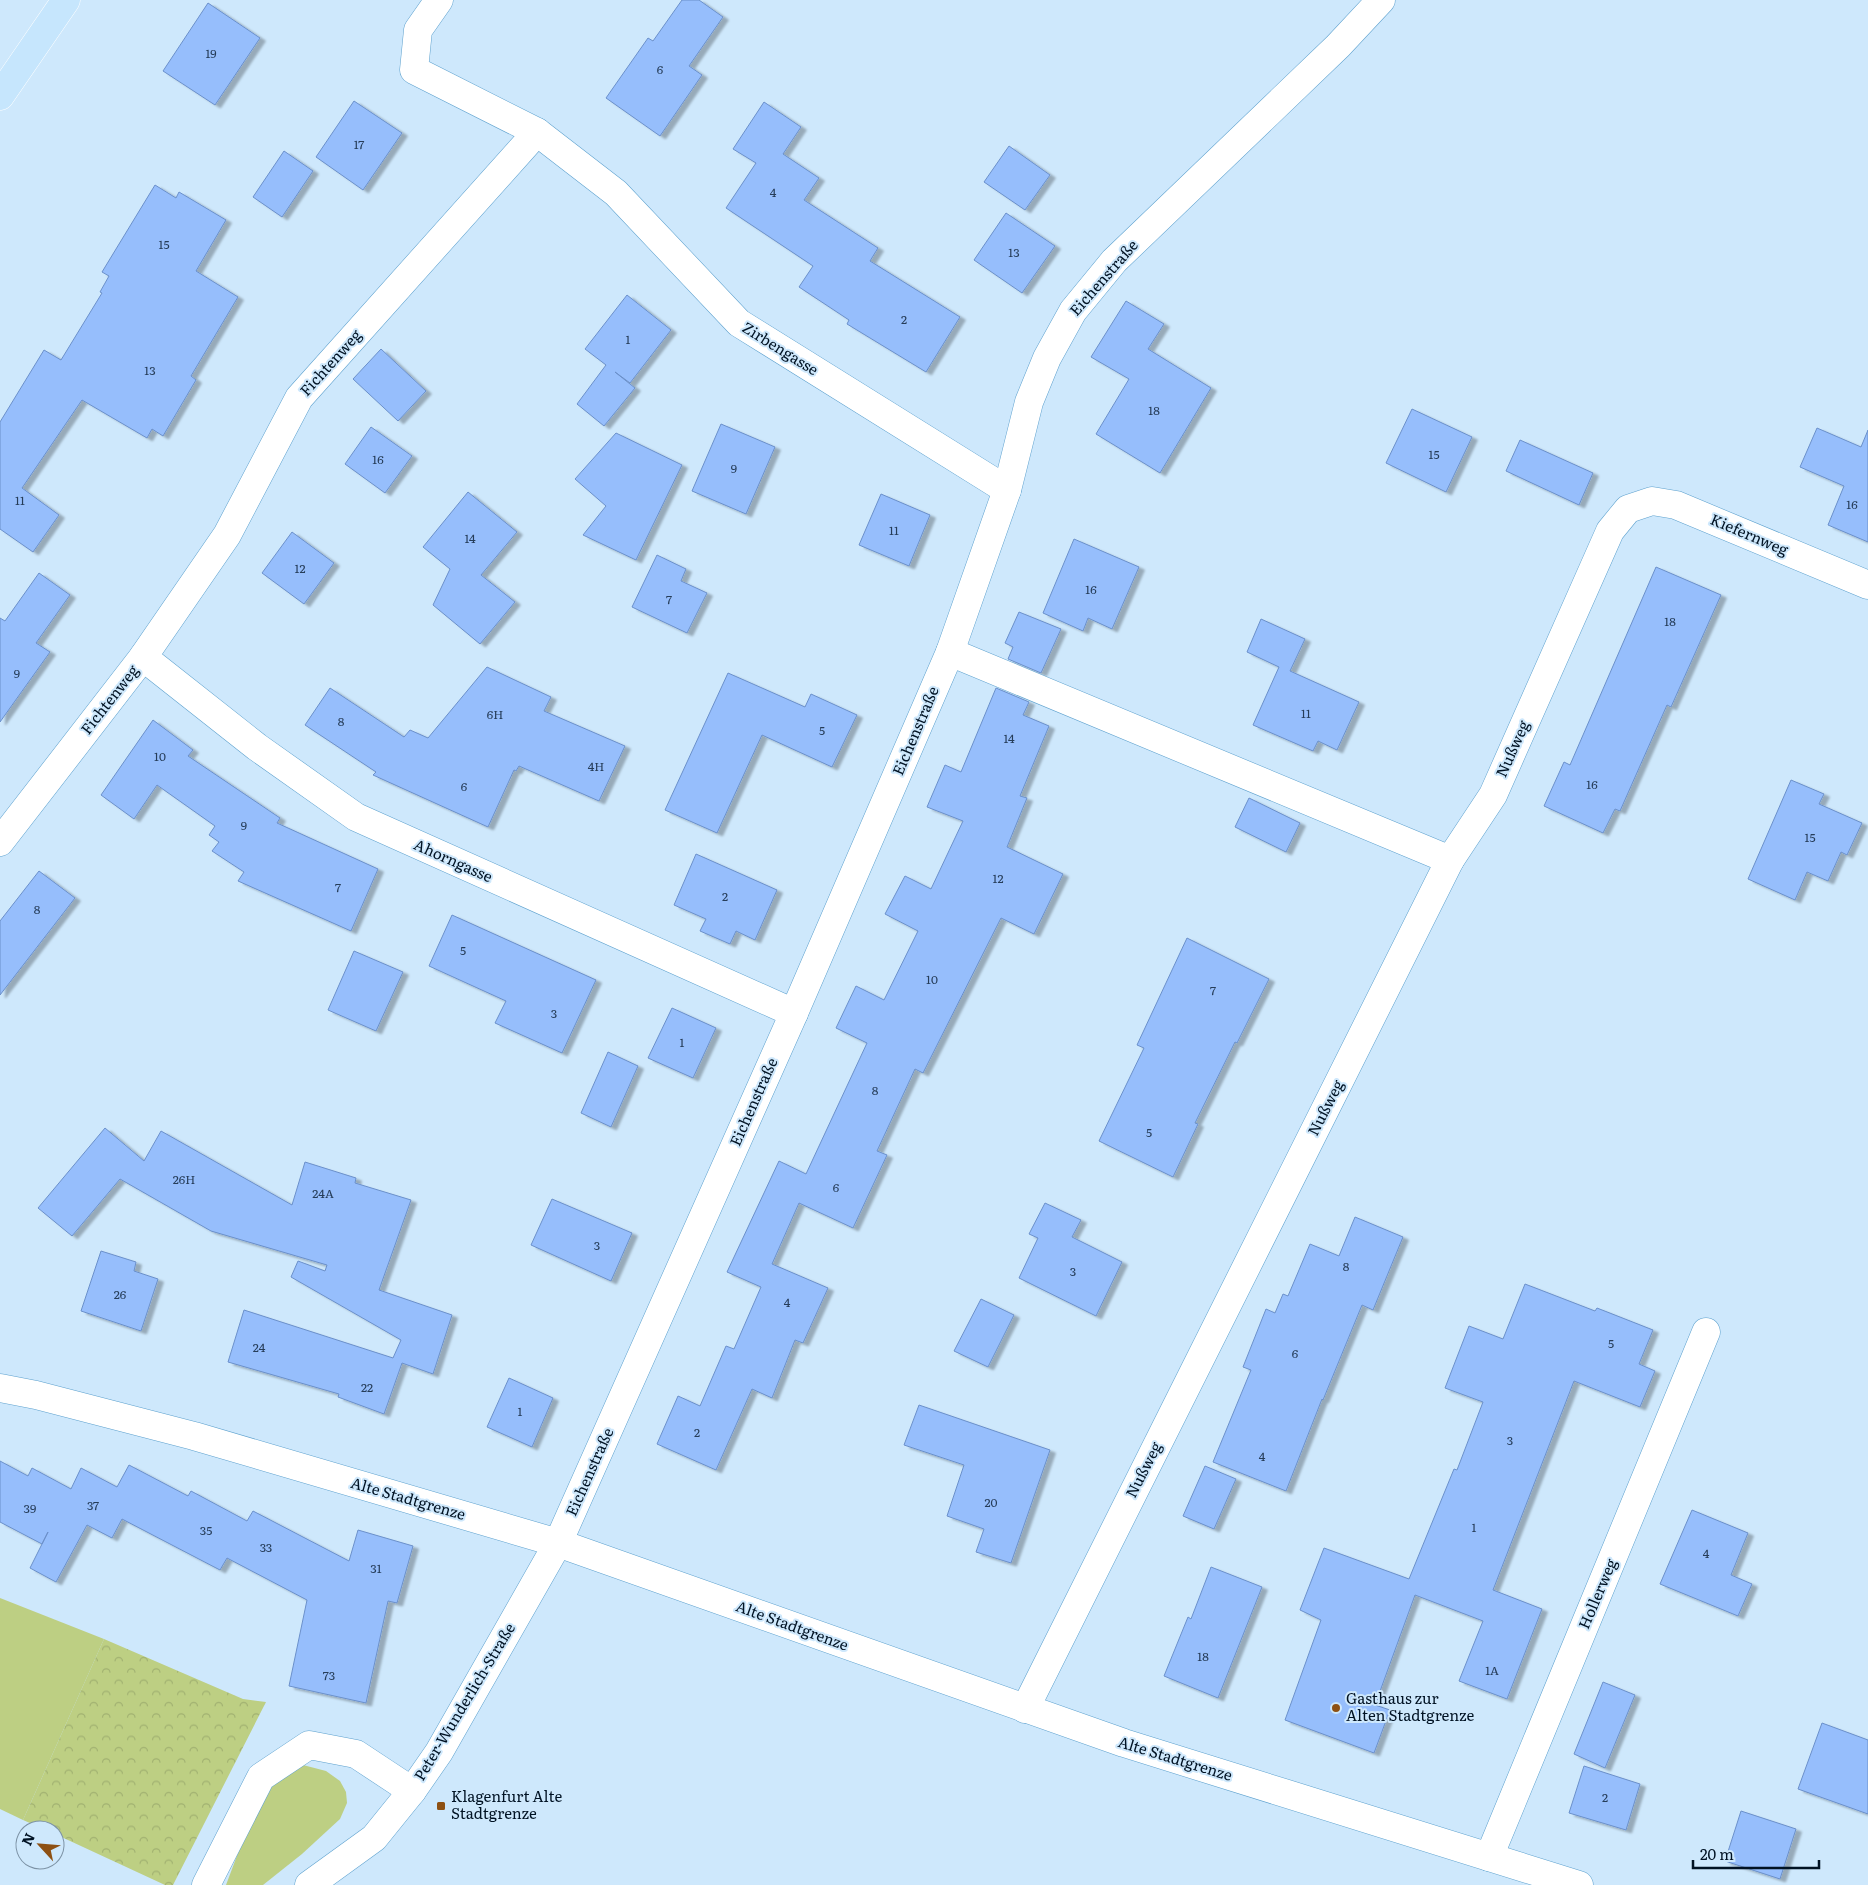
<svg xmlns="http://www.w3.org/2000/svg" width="1868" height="1885" font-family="Literata,serif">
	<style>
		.green { fill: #bdcf83 }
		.forest { fill: url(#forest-crowns) }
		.building { fill: #96befc; stroke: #6b90ca; filter: url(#shadow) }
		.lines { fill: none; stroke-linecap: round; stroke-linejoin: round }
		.minor-casing { stroke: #5da1ce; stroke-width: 29 }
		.major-casing { stroke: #fff; stroke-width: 29 }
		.minor { stroke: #fff; stroke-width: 28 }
		.major { stroke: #c6e6fd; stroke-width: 28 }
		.poi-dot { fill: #8d5013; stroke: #cee8fc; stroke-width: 2 }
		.labels { text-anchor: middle; stroke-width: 4; stroke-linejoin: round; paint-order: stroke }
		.number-label { font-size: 12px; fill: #263d59 }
		.street-label { font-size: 15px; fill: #001223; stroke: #cee8fc }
		.poi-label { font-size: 15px; fill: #001223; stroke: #cee8fc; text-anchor: start }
	</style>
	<defs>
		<pattern id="forest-crowns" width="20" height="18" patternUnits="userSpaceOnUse" patternTransform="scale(1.25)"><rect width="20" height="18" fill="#bdcf83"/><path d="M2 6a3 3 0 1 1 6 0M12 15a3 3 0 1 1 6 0" fill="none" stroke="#a1b171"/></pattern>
		<filter id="shadow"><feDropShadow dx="5.5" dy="3" stdDeviation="1" flood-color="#0004"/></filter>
	</defs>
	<rect width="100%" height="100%" fill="#cee8fc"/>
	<g class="green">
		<polygon points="0,1598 104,1639 23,1820 0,1809"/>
		<polygon points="303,1765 326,1771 340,1781 346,1792 347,1803 340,1819 302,1854 263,1885 226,1885 256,1805 275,1781"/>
	</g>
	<polygon class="forest" points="104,1639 243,1699 266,1702 173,1885 165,1885 55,1834 55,1830 46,1830 23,1820"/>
	<g class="building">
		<polygon points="682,0 699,0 723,17 689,66 702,75 660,136 606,98 648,38 653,41"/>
		<polygon points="208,3 260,38 215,105 163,71"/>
		<polygon points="354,101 402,133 363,190 316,157"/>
		<polygon points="764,102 801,127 783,154 819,178 804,200 878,248 870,261 960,317 926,372 847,324 849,320 799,287 813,266 726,208 756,163 733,149"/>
		<polygon points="1009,146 1050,175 1025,210 984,182"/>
		<polygon points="284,151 313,171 282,217 253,197"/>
		<polygon points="155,185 176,198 179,192 226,220 196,271 238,297 191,376 196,380 163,436 152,429 147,438 82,400 22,488 59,515 33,552 0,529 0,422 44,350 61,360 102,293 100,292 109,276 102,272"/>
		<polygon points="1006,213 1055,246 1022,293 974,260"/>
		<polygon points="627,295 671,330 630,383 615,372 635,388 604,426 577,404 606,365 585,349"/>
		<polygon points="1126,301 1164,324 1148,349 1211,388 1160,473 1096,434 1129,379 1091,357"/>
		<polygon points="381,349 426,391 398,421 353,379"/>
		<polygon points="1412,409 1472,437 1446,492 1386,463"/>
		<polygon points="721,424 775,447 746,514 692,491"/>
		<polygon points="371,427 412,456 385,493 345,464"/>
		<polygon points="1817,428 1861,447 1868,430 1868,542 1828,525 1844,486 1800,467"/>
		<polygon points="616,433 682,465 636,560 583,535 606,506 575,479"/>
		<polygon points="1520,440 1593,473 1579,505 1506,471"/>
		<polygon points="468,492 517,532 481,575 515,602 480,644 433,605 450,569 423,547"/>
		<polygon points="881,494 930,515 909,566 859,545"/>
		<polygon points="292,532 334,563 304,604 262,573"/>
		<polygon points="1074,539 1139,567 1112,629 1088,618 1083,631 1043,613"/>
		<polygon points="657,555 686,569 681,581 707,593 687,633 632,607"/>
		<polygon points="1656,567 1721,595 1671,707 1667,705 1620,811 1615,809 1603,833 1544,806 1564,762 1570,765"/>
		<polygon points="39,573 70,595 36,643 50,652 0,722 0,618 5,621"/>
		<polygon points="1019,612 1061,629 1041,673 1008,659 1013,647 1005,643"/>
		<polygon points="1261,619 1305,639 1290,671 1359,702 1337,750 1318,741 1313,751 1253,725 1279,667 1247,652"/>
		<polygon points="487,667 551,697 544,711 625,746 599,801 519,766 516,771 514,770 488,827 373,775 376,772 305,725 330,688 404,737 410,730 428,738"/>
		<polygon points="728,673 805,707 811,694 857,715 832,767 762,735 717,833 665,810"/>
		<polygon points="996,688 1029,702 1023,715 1049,726 1020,796 1027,798 1007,847 1063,874 1034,934 1001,918 923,1073 915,1069 877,1151 887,1155 853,1228 799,1203 772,1264 828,1288 803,1343 795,1340 772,1398 752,1389 716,1470 657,1444 678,1396 700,1406 726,1346 734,1349 761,1287 727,1272 779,1161 806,1174 867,1043 836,1028 856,986 884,1000 918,931 885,914 905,876 931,889 963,821 927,807 945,765 961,772"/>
		<polygon points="153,720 193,750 188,756 280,818 277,823 378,869 351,931 238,881 244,872 212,851 219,842 209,835 215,826 157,785 134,819 101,795"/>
		<polygon points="1791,780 1824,794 1819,804 1862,823 1847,855 1841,852 1828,881 1807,872 1795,900 1748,879"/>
		<polygon points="1249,798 1300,823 1286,852 1235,827"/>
		<polygon points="696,854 777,890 755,940 736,931 730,944 700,931 706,919 674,905"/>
		<polygon points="39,871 75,898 0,995 0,921"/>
		<polygon points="452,915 596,980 562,1053 495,1023 506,1001 429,966"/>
		<polygon points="1187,938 1269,979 1237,1043 1235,1042 1195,1123 1198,1124 1173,1177 1099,1141 1144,1048 1137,1045"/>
		<polygon points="354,951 403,972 376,1031 328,1010"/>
		<polygon points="672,1008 716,1028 693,1078 648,1058"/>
		<polygon points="608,1052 638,1066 611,1127 581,1113"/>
		<polygon points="105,1128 144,1161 161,1131 292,1205 305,1162 356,1178 355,1183 411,1200 379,1290 452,1315 433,1374 402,1363 384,1414 338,1397 339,1394 228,1362 244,1310 393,1358 401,1340 291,1277 298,1261 325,1271 327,1265 211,1231 120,1179 72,1236 38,1208"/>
		<polygon points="552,1199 632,1233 611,1281 531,1245"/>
		<polygon points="1045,1203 1081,1220 1072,1237 1122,1262 1096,1316 1019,1278 1038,1238 1029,1234"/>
		<polygon points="1355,1217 1403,1237 1373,1310 1362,1305 1323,1400 1322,1399 1286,1491 1213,1462 1251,1370 1243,1367 1266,1309 1275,1313 1283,1294 1288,1296 1310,1244 1339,1256"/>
		<polygon points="101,1251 136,1262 134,1271 158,1279 141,1331 81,1311"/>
		<polygon points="1525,1284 1595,1311 1597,1308 1653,1330 1639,1364 1655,1371 1640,1407 1574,1381 1493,1590 1542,1609 1507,1699 1459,1681 1483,1621 1415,1595 1375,1705 1390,1710 1374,1753 1285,1720 1321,1620 1300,1610 1324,1548 1409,1579 1454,1469 1457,1470 1483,1402 1445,1388 1469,1326 1503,1339"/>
		<polygon points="981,1299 1014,1315 988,1367 954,1351"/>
		<polygon points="509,1378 553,1398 532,1447 487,1427"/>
		<polygon points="919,1405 1050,1450 1011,1563 976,1552 984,1529 947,1516 964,1465 904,1445"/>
		<polygon points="0,1461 28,1476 32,1468 71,1489 81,1468 117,1487 129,1465 188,1496 191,1491 247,1521 253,1511 349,1561 358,1530 413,1546 397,1603 388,1601 366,1703 289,1686 307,1600 227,1558 220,1570 122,1519 112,1538 87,1525 56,1582 30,1568 48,1532 42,1544 0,1522"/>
		<polygon points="1205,1466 1236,1479 1214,1529 1183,1516"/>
		<polygon points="1692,1510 1748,1533 1731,1575 1752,1584 1738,1616 1660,1584"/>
		<polygon points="1211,1567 1262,1587 1218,1698 1164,1676 1188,1617 1191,1619"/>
		<polygon points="1603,1682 1635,1695 1605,1768 1574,1754"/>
		<polygon points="1822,1723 1868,1740 1868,1814 1798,1789"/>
		<polygon points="1584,1766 1640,1784 1626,1830 1569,1813"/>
		<polygon points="1741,1811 1796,1829 1780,1879 1725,1861"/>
	</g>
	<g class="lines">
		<g class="minor-casing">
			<g id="minor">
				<polyline points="537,132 616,193 739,323 1007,490"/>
				<polyline points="950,652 1450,860"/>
				<polyline points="143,657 257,747 356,817 794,1013"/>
				<polyline points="0,842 143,657 227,535 299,398 537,132 414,70 418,30 439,0"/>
				<polyline points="0,1388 36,1395 194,1436 558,1543 1124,1743 1579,1885"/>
				<polyline points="1025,1709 1450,860 1493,795 1610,531 1628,509 1652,501 1676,505 1868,585"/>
				<polyline points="1489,1857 1706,1332"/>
				<polyline points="206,1885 261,1777 309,1745 356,1754 412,1791"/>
				<polyline points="309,1885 374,1838 412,1791 439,1752 558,1543 794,1013 950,652 1007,490 1029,402 1047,358 1073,311 1114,261 1338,46 1381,0"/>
			</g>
		</g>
		<g class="major-casing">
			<polyline id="major" points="0,96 66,0"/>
		</g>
		<use href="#minor" class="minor"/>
		<use href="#major" class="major"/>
	</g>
	<g class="poi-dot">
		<circle cx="1336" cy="1708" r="5"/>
		<rect x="436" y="1801" width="10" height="10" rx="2.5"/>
	</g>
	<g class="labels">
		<g class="number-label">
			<text x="211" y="58">19</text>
			<text x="660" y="74">6</text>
			<text x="359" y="149">17</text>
			<text x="773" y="197">4</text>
			<text x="164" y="249">15</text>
			<text x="1014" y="257">13</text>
			<text x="904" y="324">2</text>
			<text x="628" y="344">1</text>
			<text x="150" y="375">13</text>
			<text x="1154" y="415">18</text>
			<text x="1434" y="459">15</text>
			<text x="378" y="464">16</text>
			<text x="734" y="473">9</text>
			<text x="20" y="505">11</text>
			<text x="1852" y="509">16</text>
			<text x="894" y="535">11</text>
			<text x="470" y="543">14</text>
			<text x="300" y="573">12</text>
			<text x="1091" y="594">16</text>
			<text x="669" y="604">7</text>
			<text x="1670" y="626">18</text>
			<text x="17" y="678">9</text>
			<text x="1306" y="718">11</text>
			<text x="495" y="719">6H</text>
			<text x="341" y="726">8</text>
			<text x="822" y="735">5</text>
			<text x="1009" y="743">14</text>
			<text x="160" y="761">10</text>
			<text x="596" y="771">4H</text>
			<text x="1592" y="789">16</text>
			<text x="464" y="791">6</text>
			<text x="244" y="830">9</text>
			<text x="1810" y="842">15</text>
			<text x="998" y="883">12</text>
			<text x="338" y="892">7</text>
			<text x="725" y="901">2</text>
			<text x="37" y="914">8</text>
			<text x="463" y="955">5</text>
			<text x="932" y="984">10</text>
			<text x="1213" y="995">7</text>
			<text x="554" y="1018">3</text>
			<text x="682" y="1047">1</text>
			<text x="875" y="1095">8</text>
			<text x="1149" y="1137">5</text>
			<text x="184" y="1184">26H</text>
			<text x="836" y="1192">6</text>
			<text x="323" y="1198">24A</text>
			<text x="597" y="1250">3</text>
			<text x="1346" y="1271">8</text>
			<text x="1073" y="1276">3</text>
			<text x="120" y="1299">26</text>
			<text x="787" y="1307">4</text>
			<text x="1611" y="1348">5</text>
			<text x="259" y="1352">24</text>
			<text x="1295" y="1358">6</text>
			<text x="367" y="1392">22</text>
			<text x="520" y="1416">1</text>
			<text x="697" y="1437">2</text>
			<text x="1510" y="1445">3</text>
			<text x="1262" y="1461">4</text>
			<text x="991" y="1507">20</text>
			<text x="93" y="1510">37</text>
			<text x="30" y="1513">39</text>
			<text x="1474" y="1532">1</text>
			<text x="206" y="1535">35</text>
			<text x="266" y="1552">33</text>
			<text x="1706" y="1558">4</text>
			<text x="376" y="1573">31</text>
			<text x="1203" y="1661">18</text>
			<text x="1492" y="1675">1A</text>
			<text x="329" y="1680">73</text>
			<text x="1605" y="1802">2</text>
		</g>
		<g class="street-label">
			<text transform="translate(1104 278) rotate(-49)" y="5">Eichenstraße</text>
			<text transform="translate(780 349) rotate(32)" y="5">Zirbengasse</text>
			<text transform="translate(331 363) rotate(-48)" y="5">Fichtenweg</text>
			<text transform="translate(1749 535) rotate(23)" y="5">Kiefernweg</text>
			<text transform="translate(110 700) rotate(-52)" y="5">Fichtenweg</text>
			<text transform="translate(916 731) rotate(-67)" y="5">Eichenstraße</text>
			<text transform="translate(1513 749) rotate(-66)" y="5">Nußweg</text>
			<text transform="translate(453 861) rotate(24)" y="5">Ahorngasse</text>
			<text transform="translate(754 1102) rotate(-66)" y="5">Eichenstraße</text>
			<text transform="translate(1326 1108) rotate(-63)" y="5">Nußweg</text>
			<text transform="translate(1144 1470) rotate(-63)" y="5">Nußweg</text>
			<text transform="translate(590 1472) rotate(-66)" y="5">Eichenstraße</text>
			<text transform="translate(408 1499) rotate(16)" y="5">Alte Stadtgrenze</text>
			<text transform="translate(1598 1594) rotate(-67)" y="5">Hollerweg</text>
			<text transform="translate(792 1626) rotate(20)" y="5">Alte Stadtgrenze</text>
			<text transform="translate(465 1702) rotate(-59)" y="5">Peter-Wunderlich-Straße</text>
			<text transform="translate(1175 1759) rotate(17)" y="5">Alte Stadtgrenze</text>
		</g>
		<g class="poi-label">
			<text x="1346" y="1704">Gasthaus zur<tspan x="1346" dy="17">Alten Stadtgrenze</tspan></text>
			<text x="451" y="1802">Klagenfurt Alte<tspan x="451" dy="17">Stadtgrenze</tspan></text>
		</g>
	</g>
	<g transform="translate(40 1845) rotate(296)"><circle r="24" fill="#cee8fc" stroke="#7c92a5"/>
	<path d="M0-4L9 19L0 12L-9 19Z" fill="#8d5013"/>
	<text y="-8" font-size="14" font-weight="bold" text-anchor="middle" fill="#001223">N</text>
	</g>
	<path d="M1693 1860v8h126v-8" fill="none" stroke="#001223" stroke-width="2.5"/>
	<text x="1700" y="1860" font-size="15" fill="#001223" stroke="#cee8fc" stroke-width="4" paint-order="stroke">20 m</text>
</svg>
